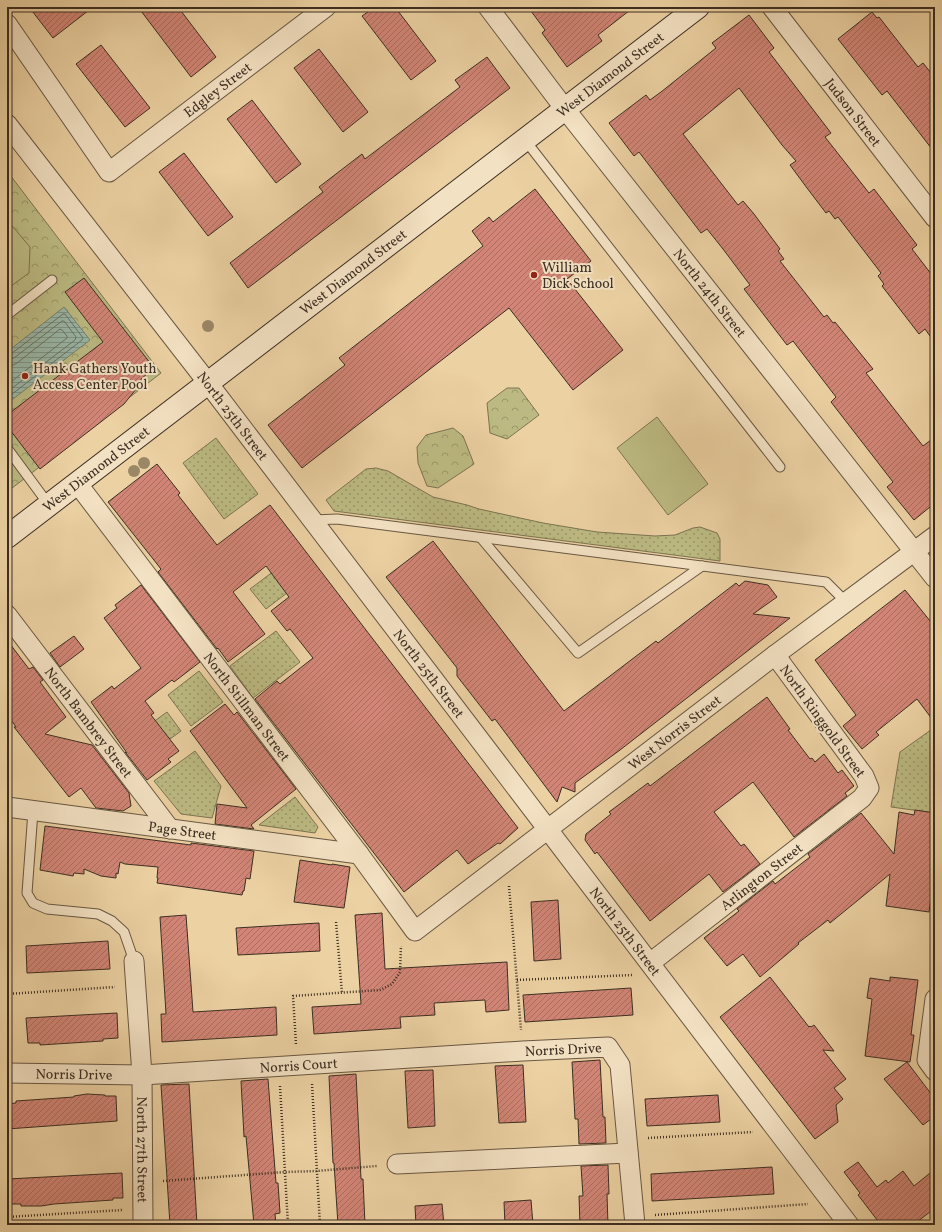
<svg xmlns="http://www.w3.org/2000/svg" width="942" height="1232" font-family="Vollkorn,serif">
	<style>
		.grass { fill: url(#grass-dots); stroke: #7c7452 }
		.forest { fill: url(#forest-crowns); stroke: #7c7452 }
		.pitch { fill: #bcba82; stroke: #7c7452 }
		.water { fill: url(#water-rules); stroke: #748072 }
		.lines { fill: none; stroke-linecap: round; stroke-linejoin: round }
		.shore { stroke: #6a7264; stroke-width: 1 }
		.building { fill: url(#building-hatch); stroke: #3c2e22 }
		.lane-casing { stroke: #685742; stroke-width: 11 }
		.street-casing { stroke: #685742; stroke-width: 21 }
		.secondary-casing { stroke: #3c2e22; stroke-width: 24 }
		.path { stroke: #3c2e22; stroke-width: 2.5; stroke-dasharray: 1 2; stroke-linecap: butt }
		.lane { stroke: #f3e1c3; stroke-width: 9 }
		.street { stroke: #f3e1c3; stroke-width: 19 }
		.secondary { stroke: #f3e1c3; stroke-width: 22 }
		.tree { fill: #9a8766 }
		.poi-dot { fill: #8f2418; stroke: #f3e1c3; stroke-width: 1.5 }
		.labels { text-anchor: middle; stroke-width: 4; stroke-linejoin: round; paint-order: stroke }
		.street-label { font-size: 14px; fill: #3c2e22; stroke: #f3e1c3 }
		.poi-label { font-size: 14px; fill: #3c2e22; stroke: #f3e1c3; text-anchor: start }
	</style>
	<defs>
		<pattern id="grass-dots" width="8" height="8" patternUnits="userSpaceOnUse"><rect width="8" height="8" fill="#bcba82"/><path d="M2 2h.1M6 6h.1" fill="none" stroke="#9a986a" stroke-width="1.8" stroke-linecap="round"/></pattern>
		<pattern id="forest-crowns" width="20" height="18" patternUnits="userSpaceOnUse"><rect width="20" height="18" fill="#bcba82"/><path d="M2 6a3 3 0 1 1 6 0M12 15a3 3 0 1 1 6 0" fill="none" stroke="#9a986a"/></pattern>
		<pattern id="water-rules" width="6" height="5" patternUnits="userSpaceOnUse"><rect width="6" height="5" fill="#99b7a7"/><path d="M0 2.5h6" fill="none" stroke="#7e9588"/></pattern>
		<pattern id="building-hatch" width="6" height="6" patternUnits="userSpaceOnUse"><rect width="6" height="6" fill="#d28576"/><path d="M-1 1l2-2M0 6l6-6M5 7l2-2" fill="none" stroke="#ac6d60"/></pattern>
	</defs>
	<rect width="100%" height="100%" fill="#ecd1a2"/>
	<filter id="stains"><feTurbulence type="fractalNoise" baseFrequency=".005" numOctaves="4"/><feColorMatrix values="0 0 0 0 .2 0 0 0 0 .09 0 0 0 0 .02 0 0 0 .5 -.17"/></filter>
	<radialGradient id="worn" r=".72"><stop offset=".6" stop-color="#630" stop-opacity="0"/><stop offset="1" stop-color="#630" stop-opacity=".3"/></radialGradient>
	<g class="grass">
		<polygon points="216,438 258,494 224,519 183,463"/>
		<polygon points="376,468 388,471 433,497 467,505 479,509 543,523 597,532 655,536 675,535 693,528 700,527 717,533 720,539 720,561 334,511 326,500 366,469"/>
		<polygon points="302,550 317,570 266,609 250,589"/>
		<polygon points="276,631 300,662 253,698 230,666"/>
		<polygon points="199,671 223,702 191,726 168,695"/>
		<polygon points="167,712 181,731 141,760 127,741"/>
		<polygon points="935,727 935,813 891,807 900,752"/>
		<polygon points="195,751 221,786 212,818 181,814 154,781"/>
		<polygon points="295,797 318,827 315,833 259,825"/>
	</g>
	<g class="forest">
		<polygon points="7,171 161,373 7,492"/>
		<polygon points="507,388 519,388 539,415 507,439 490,433 487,403"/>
		<polygon points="453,428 463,436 474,464 438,488 427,486 418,463 417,447 426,435"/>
	</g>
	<g class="pitch">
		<polygon points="7,220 30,247 29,273 7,289"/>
		<polygon points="657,417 708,484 668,515 617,448"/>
	</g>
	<polygon class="water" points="64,307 90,340 9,402 7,400 7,352"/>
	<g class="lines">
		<g class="shore">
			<polyline points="7,354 11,354 63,314 65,314 83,338 82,340 7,398"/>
			<polyline points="7,359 14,358 62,321 64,321 76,337 75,340 7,392"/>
			<polyline points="7,365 13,365 17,363 60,329 62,330 67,336 67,338 7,385"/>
		</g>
	</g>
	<g class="building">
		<polygon points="29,7 93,7 53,38"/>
		<polygon points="138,7 178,7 216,57 191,77"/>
		<polygon points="375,7 395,7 436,61 411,80 362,16"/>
		<polygon points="528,7 634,7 598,35 602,41 567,67 542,33 545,30"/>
		<polygon points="872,12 877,18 879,17 918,67 923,63 935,78 935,153 887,91 882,95 838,39"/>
		<polygon points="749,15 774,48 769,52 831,133 825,137 869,193 874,189 917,245 912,249 935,279 935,343 925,329 919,334 882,286 884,284 878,276 881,273 838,217 835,219 829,211 826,213 807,188 790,165 796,161 782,145 739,88 683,134 738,205 743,201 754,214 780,249 778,251 784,259 780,261 824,317 827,315 833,323 835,322 873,369 866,373 923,446 935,437 935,503 914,520 887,487 893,482 831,402 836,397 793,341 787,345 744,289 750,285 723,249 707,229 701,233 639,152 634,156 609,123 646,95 650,100 661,92 716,48 712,43"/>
		<polygon points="101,45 150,108 125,127 76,64"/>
		<polygon points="319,49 368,112 343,132 294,68"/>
		<polygon points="487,57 510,88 248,288 230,263 323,192 319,187 362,154 365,159 460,87 455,80"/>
		<polygon points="252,100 301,164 276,183 227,119"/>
		<polygon points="184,153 233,217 208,236 159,172"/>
		<polygon points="535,189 591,261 567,279 623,350 573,390 509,308 302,468 268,425 345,365 339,358 483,246 472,231 489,217 493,222"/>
		<polygon points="84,278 154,368 141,379 141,383 124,404 40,469 7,426 7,415 103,342 65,292"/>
		<polygon points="157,464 180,493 178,495 217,545 270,505 518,828 500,844 498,843 468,864 457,850 404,892 255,699 277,681 280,684 313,658 290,629 287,631 271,611 289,597 266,566 233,592 265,634 228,662 218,648 217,649 158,572 161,569 108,502"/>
		<polygon points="433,541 564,711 656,641 658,643 736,583 739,586 745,581 768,585 777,597 753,614 790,618 620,750 575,783 575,792 562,787 557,802 495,719 492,721 457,676 457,668 386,577"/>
		<polygon points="141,585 200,662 174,682 172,680 145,701 154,713 151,715 179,751 168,759 171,762 147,780 125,752 127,753 91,702 112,686 114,689 141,668 104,618 117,608 115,605"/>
		<polygon points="905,590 935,627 935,723 917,699 876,732 879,735 862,749 843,726 856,715 815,660"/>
		<polygon points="74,636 84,649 60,667 50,653"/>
		<polygon points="7,640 29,669 33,667 43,680 40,682 66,717 45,734 92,745 129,793 131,806 123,811 96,808 81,788 69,797 14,727 16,727 7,714"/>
		<polygon points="767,697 790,729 788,730 810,759 812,758 815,762 824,754 838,773 842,770 854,786 845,793 847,796 794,837 753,782 714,812 741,846 744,844 760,864 723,892 709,874 650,921 597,852 595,854 585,840 586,834 611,814 609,812 648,783 650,786"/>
		<polygon points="225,704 234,715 237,712 296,789 251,825 254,829 215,824 217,804 247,808 190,731"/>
		<polygon points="915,810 935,813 935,869 929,912 886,906 890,874 830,923 828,920 798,943 799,944 760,977 743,954 727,966 704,938 739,911 737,909 773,881 775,884 810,857 808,854 861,813 894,854 899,812 914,815"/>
		<polygon points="45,826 191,845 191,843 254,851 250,879 246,878 244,891 243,891 242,895 157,883 158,878 157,878 158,867 125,864 120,862 118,874 116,873 116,878 101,876 84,869 84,874 74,873 73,876 40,870"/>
		<polygon points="300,860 332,865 332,864 350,867 344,908 294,902"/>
		<polygon points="558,900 561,959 534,961 531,902"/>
		<polygon points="382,913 385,969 507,962 509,1010 486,1012 485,1000 434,1003 435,1015 400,1017 401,1028 314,1034 312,1007 361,1004 355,915"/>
		<polygon points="186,915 193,1012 276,1007 277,1035 162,1042 161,1014 166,1014 160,917"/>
		<polygon points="319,923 320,951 238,955 236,928"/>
		<polygon points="108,941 110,969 27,973 26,946"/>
		<polygon points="770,977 809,1027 810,1026 811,1027 814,1025 834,1051 823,1050 846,1079 834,1088 843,1099 836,1105 838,1122 815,1139 720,1017"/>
		<polygon points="890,977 918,980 911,1035 914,1035 910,1062 865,1056 872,999 867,998 870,978 890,981"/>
		<polygon points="631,988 633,1015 525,1022 523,995"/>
		<polygon points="117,1013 118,1038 103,1039 103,1041 40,1045 40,1043 28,1043 26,1018"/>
		<polygon points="600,1060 603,1117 605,1117 606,1143 579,1144 578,1119 575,1119 572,1062"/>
		<polygon points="907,1062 935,1099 935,1116 923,1125 884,1079"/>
		<polygon points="523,1065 526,1122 499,1123 495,1066"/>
		<polygon points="433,1070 435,1126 408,1128 405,1071"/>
		<polygon points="356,1074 361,1179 363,1179 365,1225 338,1225 334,1163 333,1163 329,1076"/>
		<polygon points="268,1079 276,1183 278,1183 280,1213 275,1214 276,1225 254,1225 246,1136 244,1137 241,1081"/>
		<polygon points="189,1084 197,1225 170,1225 161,1085"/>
		<polygon points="87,1094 105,1095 105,1096 116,1096 117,1121 7,1129 7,1104 16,1103 16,1101 74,1097 74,1096"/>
		<polygon points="718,1095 720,1122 647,1126 645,1099"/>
		<polygon points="858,1162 877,1187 886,1180 888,1183 903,1171 914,1186 935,1169 935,1208 913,1225 881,1225 858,1195 860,1193 844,1172"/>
		<polygon points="608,1165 609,1194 607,1194 608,1225 580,1225 579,1196 583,1196 581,1166"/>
		<polygon points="772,1167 774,1194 652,1201 651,1174"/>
		<polygon points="122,1173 123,1198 113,1198 113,1200 54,1204 41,1206 21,1206 21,1204 9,1204 8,1179"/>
		<polygon points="531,1200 533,1225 505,1225 504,1202"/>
		<polygon points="442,1204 444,1225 416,1225 415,1206"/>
	</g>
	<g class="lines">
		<g class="lane-casing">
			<g id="lane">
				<polyline points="525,140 780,467"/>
				<polyline points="7,315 52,280"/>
				<polyline points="7,448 49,505"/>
				<polyline points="313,520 337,519 826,582 846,602"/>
				<polyline points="481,538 578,653 702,566"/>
				<polyline points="33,811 27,893 33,903 47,909 98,914 112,921 124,932 134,961"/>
			</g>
		</g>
		<g class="street-casing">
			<g id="street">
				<path id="s1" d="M 488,7 L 565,109 L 935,578"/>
				<path id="s2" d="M 772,7 L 935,218"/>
				<path id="s3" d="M 7,24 L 109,172 L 326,7"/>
				<path id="s4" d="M 7,124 L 208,383 L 849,1225"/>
				<path id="s5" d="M 77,483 L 359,854 L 415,931 L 775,655 L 935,536"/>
				<path id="s6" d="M 7,615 L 170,829"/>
				<path id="s7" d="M 7,807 L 359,854"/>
				<path id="s8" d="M 134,961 L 142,1075 L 143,1225"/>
				<path id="s9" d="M 650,963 L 862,798 L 869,788 L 864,776 L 775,655"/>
				<polyline points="935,999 927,1060 935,1071"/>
				<path id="s10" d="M 7,1073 L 142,1075 L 523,1051 L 608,1047 L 620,1065 L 635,1225"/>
				<polyline points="397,1164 628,1153"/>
			</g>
		</g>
		<g class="secondary-casing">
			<g id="secondary">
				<path id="s11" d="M 7,537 L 698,7"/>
			</g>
		</g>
		<g class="path">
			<polyline points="509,886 521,1030"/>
			<polyline points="336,922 342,993"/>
			<polyline points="517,980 633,975"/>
			<polyline points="7,994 115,987"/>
			<polyline points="296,1044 293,996 380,990 392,984 400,972 401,946"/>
			<polyline points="312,1084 320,1225"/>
			<polyline points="280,1086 288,1225"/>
			<polyline points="648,1138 753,1132"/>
			<polyline points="163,1181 285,1172 317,1171 377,1166"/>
			<polyline points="655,1215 808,1204"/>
			<polyline points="7,1217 122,1210"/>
		</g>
		<use href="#lane" class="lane"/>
		<use href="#street" class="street"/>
		<use href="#secondary" class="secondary"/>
	</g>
	<g class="tree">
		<circle cx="208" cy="326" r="6"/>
		<circle cx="144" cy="463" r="6"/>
		<circle cx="134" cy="471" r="6"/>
	</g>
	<g class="poi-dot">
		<circle cx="534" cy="275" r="4"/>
		<circle cx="25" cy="376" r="4"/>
	</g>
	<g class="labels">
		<g class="street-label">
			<text dy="5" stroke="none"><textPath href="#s11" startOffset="760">West Diamond Street</textPath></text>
			<text dy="5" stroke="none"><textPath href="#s3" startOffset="316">Edgley Street</textPath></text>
			<text dy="5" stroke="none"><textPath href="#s2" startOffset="133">Judson Street</textPath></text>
			<text dy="5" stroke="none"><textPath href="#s11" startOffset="436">West Diamond Street</textPath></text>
			<text dy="5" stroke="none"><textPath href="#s1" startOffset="362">North 24th Street</textPath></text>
			<text dy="5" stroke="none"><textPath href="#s4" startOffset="369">North 25th Street</textPath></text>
			<text dy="5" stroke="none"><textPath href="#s11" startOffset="112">West Diamond Street</textPath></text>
			<text dy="5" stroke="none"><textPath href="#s4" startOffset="693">North 25th Street</textPath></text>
			<text dy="5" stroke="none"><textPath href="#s5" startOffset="281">North Stillman Street</textPath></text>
			<text transform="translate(823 721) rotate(54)" y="5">North Ringgold Street</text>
			<text dy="5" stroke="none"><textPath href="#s6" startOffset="135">North Bambrey Street</textPath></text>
			<text dy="5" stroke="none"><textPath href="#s5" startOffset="888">West Norris Street</textPath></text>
			<text dy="5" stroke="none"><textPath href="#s7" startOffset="177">Page Street</textPath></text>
			<text dy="5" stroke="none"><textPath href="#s9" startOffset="141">Arlington Street</textPath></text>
			<text dy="5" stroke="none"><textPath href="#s4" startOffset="1017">North 25th Street</textPath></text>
			<text dy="5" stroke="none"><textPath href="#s10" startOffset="557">Norris Drive</textPath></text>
			<text dy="5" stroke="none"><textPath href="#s10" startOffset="292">Norris Court</textPath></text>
			<text dy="5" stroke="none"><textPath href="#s10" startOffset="67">Norris Drive</textPath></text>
			<text dy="5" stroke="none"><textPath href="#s8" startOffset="189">North 27th Street</textPath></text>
		</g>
		<g class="poi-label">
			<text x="542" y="272">William<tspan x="542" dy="16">Dick School</tspan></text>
			<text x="33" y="373">Hank Gathers Youth<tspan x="33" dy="16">Access Center Pool</tspan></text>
		</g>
	</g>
	<rect width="942" height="1232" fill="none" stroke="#ecd1a2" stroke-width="24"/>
	<rect x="8" y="8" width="926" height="1216" fill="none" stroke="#3c2e22" stroke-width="2"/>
	<rect x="12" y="12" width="918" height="1208" fill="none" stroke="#3c2e22"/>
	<rect width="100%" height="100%" filter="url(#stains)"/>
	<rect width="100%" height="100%" fill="url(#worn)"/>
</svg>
